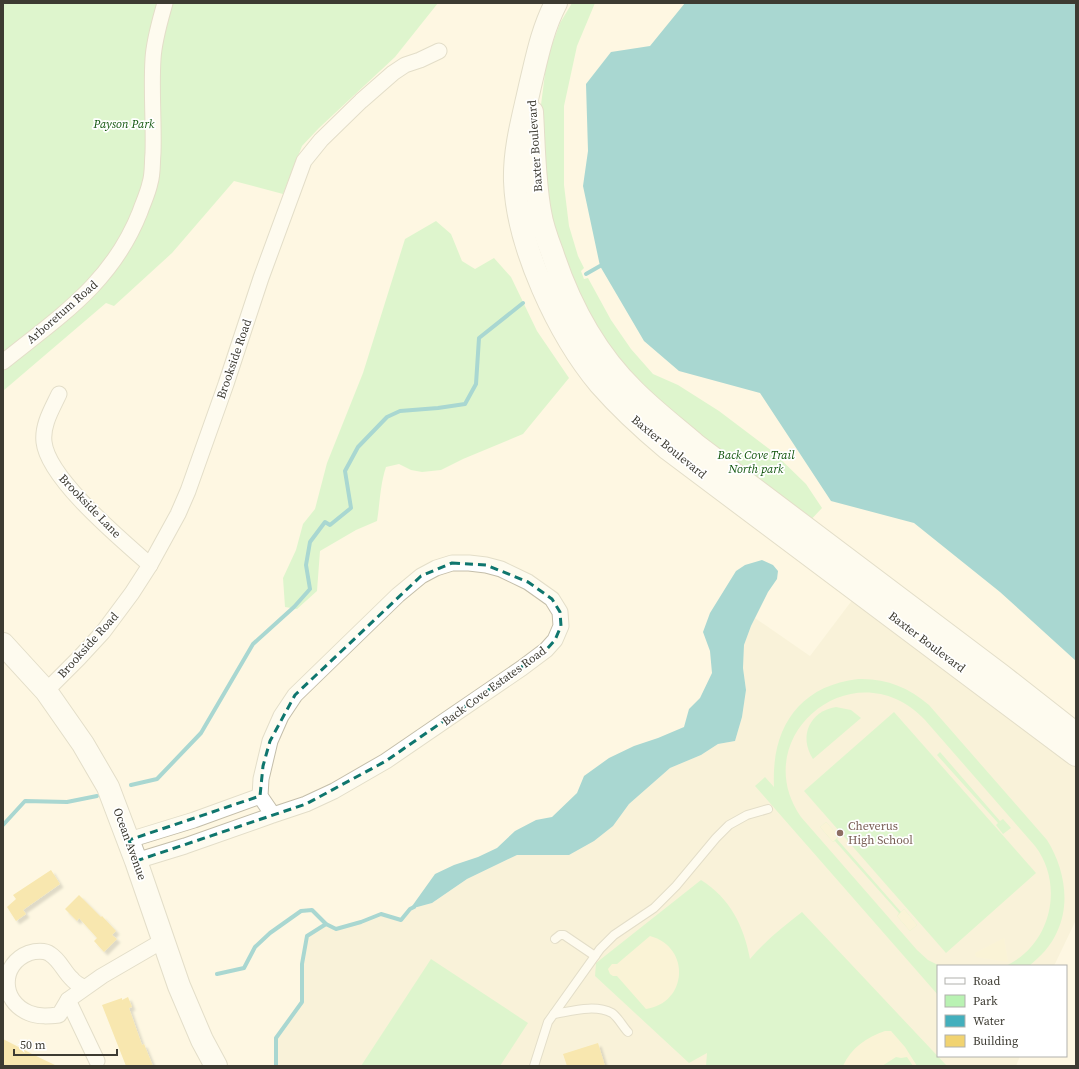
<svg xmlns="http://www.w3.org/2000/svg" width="1079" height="1069" font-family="'Source Serif 4',serif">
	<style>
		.built { fill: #f4eccf }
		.green { fill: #b9f2b3 }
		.sand { fill: #f7eec8 }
		.water { fill: #43afbd }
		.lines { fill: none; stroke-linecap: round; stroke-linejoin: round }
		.stream { stroke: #43afbd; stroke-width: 4 }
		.building { fill: #f1d371; filter: url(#shadow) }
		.lane-casing { stroke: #c4beaa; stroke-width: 10 }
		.street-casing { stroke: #c4beaa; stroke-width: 17 }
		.secondary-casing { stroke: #c4beaa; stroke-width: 24 }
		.lane { stroke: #fff; stroke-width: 8 }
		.street { stroke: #fff; stroke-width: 15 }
		.secondary { stroke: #fff; stroke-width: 22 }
		.marked { fill: none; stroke: #0f766e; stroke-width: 3; stroke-dasharray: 8 5; stroke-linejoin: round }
		.education-dot { fill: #8d6e63; stroke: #fff; stroke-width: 1.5 }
		.labels { text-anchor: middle; stroke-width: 3.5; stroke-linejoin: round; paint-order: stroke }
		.park-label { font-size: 12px; font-style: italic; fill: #10550c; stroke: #fff }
		.street-label { font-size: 12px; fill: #3d3b32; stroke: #fff }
		.education-label { font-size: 12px; fill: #785e54; stroke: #fff; text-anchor: start }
	</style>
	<defs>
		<filter id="shadow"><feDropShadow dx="3.5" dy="3.5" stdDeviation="1" flood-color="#0004"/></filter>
	</defs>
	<rect width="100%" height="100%" fill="#fef7e2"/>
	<polygon class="built" points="853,599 1076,767 1076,920 1054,966 938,966 938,1056 1020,1056 1016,1066 276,1066 276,1038 302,1002 302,964 307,936 326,924 336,929 361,922 381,914 401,920 410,909 432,903 467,879 517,855 569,855 613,826 629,804 670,768 701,755 718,744 735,741 742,717 746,690 743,668 744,645 751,626 755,618 810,656"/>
	<g class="green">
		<polygon points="3,3 438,3 395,57 319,128 302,146 283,194 234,181 172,253 114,306 106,303 3,391"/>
		<polygon points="572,3 595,3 577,46 564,106 564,185 569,226 578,256 584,268 581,271 584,279 588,278 611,320 631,349 653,374 678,385 719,411 772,451 806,484 822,508 806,525 628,382 562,277 537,136 547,58 560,23"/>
		<path d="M 436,221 L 451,234 L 462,261 L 475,269 L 494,258 L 511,277 L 537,331 L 569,378 L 523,434 L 463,459 L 441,470 L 422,472 L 411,470 L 399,464 L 386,467 C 380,485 380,503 377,521 L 356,530 L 320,551 L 317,591 L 297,609 L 285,607 L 283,578 L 296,550 L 303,524 L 315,509 L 327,463 L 363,373 L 405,239 Z"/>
		<path d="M 858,679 C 886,678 908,687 929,705 L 1047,840 C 1064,867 1071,903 1057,932 C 1051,946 1040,957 1029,966 L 1005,966 C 1051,946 1065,885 1035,846 L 925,720 C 855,646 745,736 801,817 L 917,950 L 928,960 L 940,966 L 938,966 L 938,995 L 755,786 L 765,777 L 774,787 C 771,729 798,686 858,679 Z"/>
		<path d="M 836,707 L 851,710 L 861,718 L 813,759 C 798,736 810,711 836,707 Z"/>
		<polygon points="894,712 1036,873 946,953 804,791"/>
		<polygon points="940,752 1000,821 1003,819 1011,828 1003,834 996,825 998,823 937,755"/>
		<polygon points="826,822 839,836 837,839 901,912 904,909 917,925 910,931 897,916 899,913 835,841 833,842 820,827"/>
		<path d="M 701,880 C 730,898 744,926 750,959 C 765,941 784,926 802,912 L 947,1066 L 706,1066 L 707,1053 L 689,1063 L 595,976 L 596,963 Z"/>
		<polygon points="431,959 528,1023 500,1066 361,1066"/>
	</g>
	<g class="sand">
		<polygon points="826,822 839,836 833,842 820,827"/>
		<polygon points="904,909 917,925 910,931 897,916"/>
		<path d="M 650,936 C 691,947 688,1003 646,1009 L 617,976 L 613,976 L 610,974 L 608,969 L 612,964 L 617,964 Z"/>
		<polygon points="1004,938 1008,962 976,957 975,953"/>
		<path d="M 885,1031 L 891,1031 L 905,1047 L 917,1066 L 913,1066 L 907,1057 L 901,1058 L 896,1057 L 882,1066 L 843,1066 C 851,1048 867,1037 885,1031 Z"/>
	</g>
	<g class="water">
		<polygon points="685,3 1076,3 1076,661 1000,592 914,523 831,501 760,393 679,371 644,341 600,266 583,186 588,151 586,84 611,52 650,46"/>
		<polygon points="762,560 773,565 778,571 777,579 768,592 751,626 744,645 743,668 746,690 742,717 735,741 718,744 701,755 670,768 629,804 613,826 594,841 569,855 517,855 467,879 432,903 410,909 435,874 454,865 478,857 497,848 515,831 536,820 552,817 577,793 584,776 609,758 634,746 658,738 684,727 689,709 700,698 712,673 710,651 703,632 710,613 736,571 745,565"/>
	</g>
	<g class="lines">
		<g class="stream">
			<polyline points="586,274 600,266"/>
			<polyline points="131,785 157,779 201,733 253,644 294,607 310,589 306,565 310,542 325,522 330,525 351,508 345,471 358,447 387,417 400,411 438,408 465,404 476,384 479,338 523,303"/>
			<polyline points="3,825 25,801 67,802 97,796"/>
			<polyline points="217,974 244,968 255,947 270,933 301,911 312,910 326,924 336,929 361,922 381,914 401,920 410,909 414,907"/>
			<polyline points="276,1066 276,1038 302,1002 302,964 307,936 326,924"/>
		</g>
	</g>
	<g class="building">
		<polygon points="51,870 60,884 23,910 26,914 16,921 7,907 16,899 13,895"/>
		<polygon points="79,895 101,917 102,916 116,931 112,935 117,939 104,952 94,941 97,938 79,918 77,921 65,909"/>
		<polygon points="128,997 132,1007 129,1008 142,1045 144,1044 153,1066 126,1066 102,1005 122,998 122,1000"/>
		<polygon points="3,1039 34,1055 57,1066 3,1066"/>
		<polygon points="598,1043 605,1066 567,1066 563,1054"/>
	</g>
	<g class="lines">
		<g class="lane-casing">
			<g id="lane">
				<polyline points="555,939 560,935 564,935 595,956"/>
				<path d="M 554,1014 C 572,1011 595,1004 612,1013 C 618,1017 623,1027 628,1032"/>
				<polyline points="534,1066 548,1022 600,949 614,935 654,908 676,886 716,838 729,825 747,815 768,809"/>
			</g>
		</g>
		<g class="street-casing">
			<g id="street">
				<path d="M 3,362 C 60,316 112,283 140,212 C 143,203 148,193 150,183 C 153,174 152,163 153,153 C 154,122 151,91 153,59 C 154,40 160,21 165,3"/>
				<path d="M 59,394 C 52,409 42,425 44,442 C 48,479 122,540 150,565"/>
				<polyline points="46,691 79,658 103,632 132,593 150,565 178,514 188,491 226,384 261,278 304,161 321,140 361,101 393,73 405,65 420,60 439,51"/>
				<polyline points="129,840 194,820 260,796"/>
				<polyline points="136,861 185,846 273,815 306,804 334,791 386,761 522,668 546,650 555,640 561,626 560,612 552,599 528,582 501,569 486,565 469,563 452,563 436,568 421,576 398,595 295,695 281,716 270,741 261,779 260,796 273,815"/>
				<path d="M 84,988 C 80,985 75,983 72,979 C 64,972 60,960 50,954 C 45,950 35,951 29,953 C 0,964 0,1001 29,1013 C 39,1017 49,1016 59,1015 L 68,1000 L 102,976 L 164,940"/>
				<polyline points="68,1000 97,1061"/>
			</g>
		</g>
		<g class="secondary-casing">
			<g id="secondary">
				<path d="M 556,3 C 542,30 537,57 530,86 C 523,118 514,149 515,181 C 517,246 559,335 600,384 C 621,408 644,429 668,449 L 1076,755"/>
				<path d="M 532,112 C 534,145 534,179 540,212 C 542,225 547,239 552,252 C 569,304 595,353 634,391 C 654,411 675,427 696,445 L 1001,675 L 1076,734"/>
				<polyline points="3,644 46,691 83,744 108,787 136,861 179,986 202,1040 216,1066"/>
			</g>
		</g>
		<use href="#lane" class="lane"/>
		<use href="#street" class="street"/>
		<use href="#secondary" class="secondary"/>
	</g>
	<path d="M0 0H1079V1069H0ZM 452,563 L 486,565 L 528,582 L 552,599 L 560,612 L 561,626 L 555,640 L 546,650 L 386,761 L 306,804 L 136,861 L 129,840 L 260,796 L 263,766 L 270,741 L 295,695 L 421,576 Z" fill="#fef7e2" fill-opacity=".55" fill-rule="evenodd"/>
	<path class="marked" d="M 452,563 L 486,565 L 528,582 L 552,599 L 560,612 L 561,626 L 555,640 L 546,650 L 386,761 L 306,804 L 136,861 L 129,840 L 260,796 L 263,766 L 270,741 L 295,695 L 421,576 Z"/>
	<circle class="education-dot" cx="840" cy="833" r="4"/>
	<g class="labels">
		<g class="park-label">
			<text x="124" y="128">Payson Park</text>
			<text x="756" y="459">Back Cove Trail<tspan x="756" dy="14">North park</tspan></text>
		</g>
		<g class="street-label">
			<text transform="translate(535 146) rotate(-94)" y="4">Baxter Boulevard</text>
			<text transform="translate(62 312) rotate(-41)" y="4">Arboretum Road</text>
			<text transform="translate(234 359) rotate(-71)" y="4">Brookside Road</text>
			<text transform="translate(669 447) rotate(39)" y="4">Baxter Boulevard</text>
			<text transform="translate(90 506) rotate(46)" y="4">Brookside Lane</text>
			<text transform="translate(927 642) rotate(37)" y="4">Baxter Boulevard</text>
			<text transform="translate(88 645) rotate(-48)" y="4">Brookside Road</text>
			<text transform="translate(494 686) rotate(-36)" y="4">Back Cove Estates Road</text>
			<text transform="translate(130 844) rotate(70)" y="4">Ocean Avenue</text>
		</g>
		<g class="education-label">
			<text x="848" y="830">Cheverus<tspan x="848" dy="14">High School</tspan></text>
		</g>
	</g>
	<rect width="1079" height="1069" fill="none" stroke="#3d3b32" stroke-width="8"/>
	<rect x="937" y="965" width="130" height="92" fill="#ffffff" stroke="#b1b1ad"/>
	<rect x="945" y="978" width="20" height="6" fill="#ffffff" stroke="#b1b1ad"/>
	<text x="973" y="985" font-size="12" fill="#3d3b32">Road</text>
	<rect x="945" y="995" width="20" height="12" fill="#b9f2b3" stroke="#b1b1ad"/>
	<text x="973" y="1005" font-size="12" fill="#3d3b32">Park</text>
	<rect x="945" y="1015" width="20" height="12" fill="#43afbd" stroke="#b1b1ad"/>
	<text x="973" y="1025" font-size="12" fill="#3d3b32">Water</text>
	<rect x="945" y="1035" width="20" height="12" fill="#f1d371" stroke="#b1b1ad"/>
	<text x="973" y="1045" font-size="12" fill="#3d3b32">Building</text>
	<path d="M14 1049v6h103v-6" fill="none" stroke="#3d3b32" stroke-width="2"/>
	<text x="20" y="1049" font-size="12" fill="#3d3b32" stroke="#ffffff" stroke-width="3" paint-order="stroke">50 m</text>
</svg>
